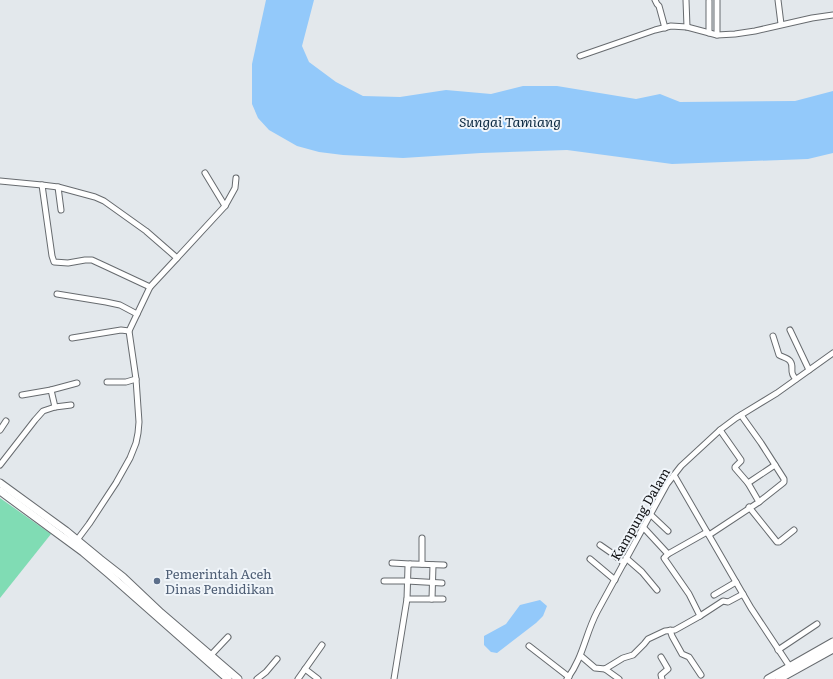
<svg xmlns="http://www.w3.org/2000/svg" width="833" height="679" font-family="Literata,serif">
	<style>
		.green { fill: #80dcb4 }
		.water { fill: #93c9fa }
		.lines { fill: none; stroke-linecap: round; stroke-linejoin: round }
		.minor-casing { stroke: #676b6f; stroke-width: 7 }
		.highway-casing { stroke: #676b6f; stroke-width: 9 }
		.minor { stroke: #fff; stroke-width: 5 }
		.highway { stroke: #fff; stroke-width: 7 }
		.service-dot { fill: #5c6f8a; stroke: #f0f5fa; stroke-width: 1.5 }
		.labels { text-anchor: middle; stroke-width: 4; stroke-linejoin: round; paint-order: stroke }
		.street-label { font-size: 13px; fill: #111214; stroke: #f0f5fa }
		.service-label { font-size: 13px; fill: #4e5e75; stroke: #f0f5fa; text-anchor: start }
		.water-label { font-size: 14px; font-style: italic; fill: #0d2b43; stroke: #f0f5fa }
	</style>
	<rect width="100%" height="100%" fill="#e3e8ec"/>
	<polygon class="green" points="0,498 51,534 0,598"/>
	<g class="water">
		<polygon points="266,0 314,0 302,46 309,62 336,82 363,96 400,97 446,90 491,94 523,86 557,86 636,99 660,94 680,102 795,101 833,91 833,153 808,159 672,164 567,150 481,153 403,158 343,155 319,152 297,146 269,130 258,118 252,104 252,64"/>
		<polygon points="540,600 547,606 543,616 536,623 497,653 491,652 484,645 484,636 506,624 520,605"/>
	</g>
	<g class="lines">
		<g class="minor-casing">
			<g id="minor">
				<polyline points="655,0 657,4 659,6 665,28"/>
				<polyline points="686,0 687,27"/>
				<polyline points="717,0 717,35"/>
				<polyline points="778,0 781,24"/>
				<polyline points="709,1 709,33"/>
				<polyline points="580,56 632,38 655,30 671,26 687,27 717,35 735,34 755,31 812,18 833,15"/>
				<polyline points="205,173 225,206"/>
				<polyline points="0,181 42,185 58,187 95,197 104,201 146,231 177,258 150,287 129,331 136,379 139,422 138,433 136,443 130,458 116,483 89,524 77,540"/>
				<polyline points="42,185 52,256 54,262 68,263 85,260 92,260 105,266 150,287"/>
				<polyline points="58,187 61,210"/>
				<polyline points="177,258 225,206 235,188 236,178"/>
				<polyline points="57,294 106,302 120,305 137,314"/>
				<polyline points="790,330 809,370"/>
				<path d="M 773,336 L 779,355 C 782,357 788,358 790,361 C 795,367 788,372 796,379"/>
				<polyline points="72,338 121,330 129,331"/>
				<polyline points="107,382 126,382 136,379"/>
				<polyline points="51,390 55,407"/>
				<polyline points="22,395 51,390 77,383"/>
				<polyline points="741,415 761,443 784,479 784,482 783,483 759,502"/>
				<polyline points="0,430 6,421"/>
				<polyline points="0,465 35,420 43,411 55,407 71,405"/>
				<polyline points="674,475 751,608 790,667"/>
				<polyline points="748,483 775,465"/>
				<polyline points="749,507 777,542 779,542 794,530"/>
				<polyline points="650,514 668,531"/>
				<polyline points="643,527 668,554"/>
				<polyline points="709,535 759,502 748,483 735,468 735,467 741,461 741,460 720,430"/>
				<polyline points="422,538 422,564"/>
				<polyline points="600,545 613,554 624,563"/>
				<polyline points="626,558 642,572 657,590"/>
				<polyline points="590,559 615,580"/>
				<polyline points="392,563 410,564"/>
				<polyline points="384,581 407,581 442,583"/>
				<polyline points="714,595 736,582"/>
				<polyline points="407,599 443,599"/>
				<polyline points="432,599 433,565"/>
				<polyline points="700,616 723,601 728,602 743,594"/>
				<polyline points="670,630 672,636 682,654 689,657 701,675"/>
				<polyline points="529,646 569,677"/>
				<polyline points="778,650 817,624"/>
				<polyline points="211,655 228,637"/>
				<polyline points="581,656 595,668 605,669 623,658 633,655 644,644 648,639 665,631 675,630 700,616 689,594 664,558 668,554 707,532"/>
				<polyline points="661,657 668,669 661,675 662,679"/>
				<polyline points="305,669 318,679"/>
				<polyline points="605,669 619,679"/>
				<polyline points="257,679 266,672 277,659"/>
				<polyline points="298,679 322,645"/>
				<polyline points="394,679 407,599 408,566 410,564 413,564 444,565"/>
				<path d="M 567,679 C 583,658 585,635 597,612 L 667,484 L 681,466 L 720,430 L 736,418 L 777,393 L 833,353"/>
			</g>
		</g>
		<g class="highway-casing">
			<g id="highway">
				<polyline points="0,483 66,531 100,559 123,577 161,613 238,679"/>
				<polyline points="0,491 83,552 109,574 228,679"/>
				<polyline points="768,679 833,642"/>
				<polyline points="779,679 833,649"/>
			</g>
		</g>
		<use href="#minor" class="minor"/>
		<use href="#highway" class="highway"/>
	</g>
	<circle class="service-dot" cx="157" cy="581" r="4"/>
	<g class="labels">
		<g class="street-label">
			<text transform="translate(640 514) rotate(-60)" y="5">Kampung Dalam</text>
		</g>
		<g class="service-label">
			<text x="165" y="579">Pemerintah Aceh<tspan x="165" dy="15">Dinas Pendidikan</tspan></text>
		</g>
		<g class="water-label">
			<text x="510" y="127">Sungai Tamiang</text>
		</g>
	</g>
</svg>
